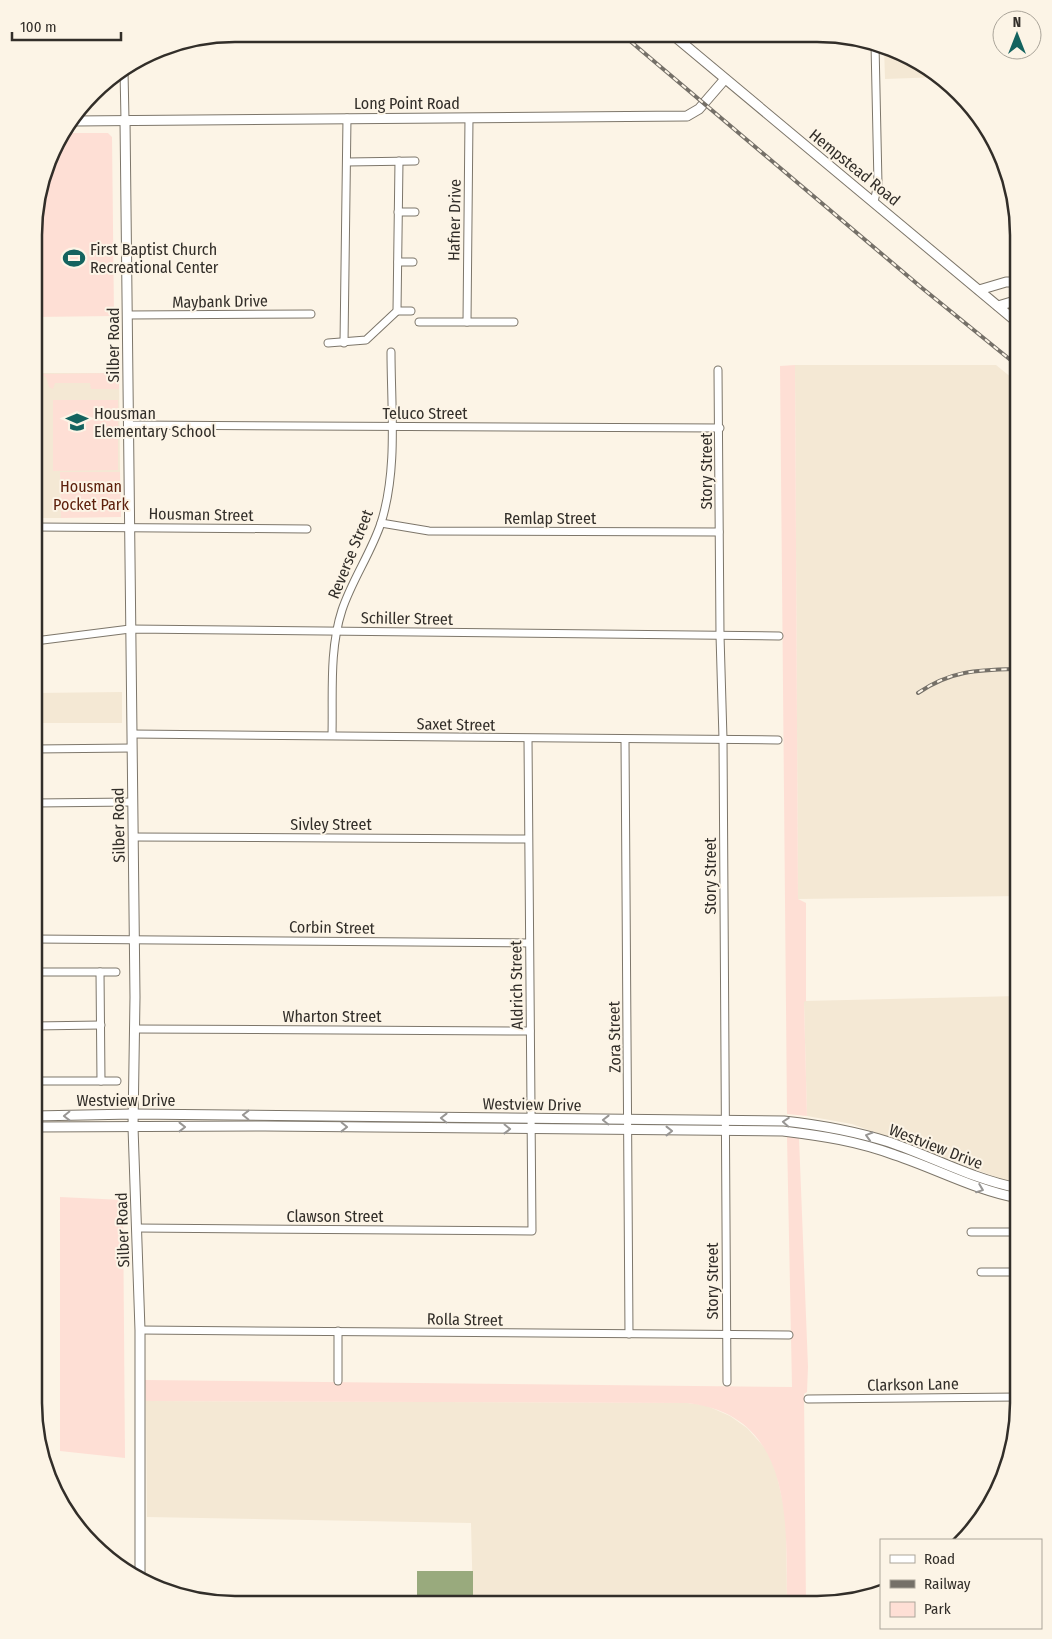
<svg xmlns="http://www.w3.org/2000/svg" width="1052" height="1639" font-family="'Fira Sans Condensed',sans-serif">
	<style>
		.built { fill: #f4e8d4 }
		.green { fill: #fedfd5 }
		.water { fill: #99aa7d }
		.lines { fill: none; stroke-linecap: round; stroke-linejoin: round }
		.street-casing { stroke: #7d766a; stroke-width: 9 }
		.secondary-casing { stroke: #7d766a; stroke-width: 11 }
		.street { stroke: #fff; stroke-width: 7 }
		.secondary { stroke: #fff; stroke-width: 9 }
		.rail-casing { stroke: #757068; stroke-width: 4 }
		.rail { stroke: #fcf4e6; stroke-width: 2; stroke-dasharray: 5.5; stroke-linecap: butt }
		.oneway { stroke: #989694 }
		.labels { text-anchor: middle; stroke-width: 4; stroke-linejoin: round; paint-order: stroke }
		.street-label { font-size: 16px; fill: #322e29; stroke: #fcf4e6 }
		.poi-label { font-size: 16px; fill: #322e29; stroke: #fcf4e6; text-anchor: start }
		.park-label { font-size: 16px; fill: #5d200c; stroke: #fcf4e6 }
		.rim { fill: none; stroke: #322e29; stroke-width: 2.5 }
	</style>
	<rect width="100%" height="100%" fill="#fcf4e6"/>
	<g class="built">
		<polygon points="884,47 894,49 941,77 885,79"/>
		<polygon points="795,365 996,365 1018,383 1018,896 798,899"/>
		<polygon points="35,373 119,373 120,472 60,472 61,518 35,518"/>
		<polygon points="122,692 122,723 35,723 35,693"/>
		<polygon points="1018,996 1018,1181 1004,1180 852,1124 807,1116 804,1001"/>
		<polygon points="146,1401 687,1403 705,1405 730,1416 747,1428 765,1448 775,1467 786,1516 787,1605 473,1604 471,1523 147,1517"/>
	</g>
	<g class="green">
		<path d="M 65,133 L 108,133 L 112,137 L 114,316 L 35,317 C 35,259 28,181 65,133 Z"/>
		<polygon points="795,365 798,899 806,903 806,1001 804,1002 807,1116 787,1114 780,366"/>
		<polygon points="119,373 119,389 91,389 90,383 55,383 53,389 49,387 46,377 41,374"/>
		<polygon points="53,400 118,400 118,470 53,471"/>
		<polygon points="60,472 120,472 121,517 61,518"/>
		<path d="M 787,1137 L 799,1138 L 808,1367 L 807,1392 L 804,1394 L 806,1605 L 787,1605 C 786,1524 795,1415 687,1403 L 146,1401 L 145,1380 L 792,1387 Z"/>
		<polygon points="34,1196 42,1196 43,1450 34,1403"/>
		<polygon points="60,1197 123,1200 125,1458 60,1451"/>
	</g>
	<polygon class="water" points="417,1571 473,1571 473,1604 411,1604 411,1600 417,1600"/>
	<g class="lines">
		<g class="street-casing">
			<g id="street">
				<polyline points="124,71 125,120"/>
				<polyline points="347,162 415,161"/>
				<polyline points="874,202 878,184 875,44"/>
				<polyline points="398,212 415,212"/>
				<polyline points="398,262 413,262"/>
				<polyline points="397,311 411,311"/>
				<polyline points="128,315 311,314"/>
				<polyline points="419,322 514,322"/>
				<polyline points="467,322 469,118"/>
				<polyline points="328,343 366,340 397,311 399,161"/>
				<polyline points="344,343 347,118"/>
				<polyline points="718,370 720,635 723,739 727,1382"/>
				<polyline points="129,425 720,428"/>
				<polyline points="381,523 429,531 719,532"/>
				<polyline points="35,527 307,529"/>
				<polyline points="35,641 130,629 779,636"/>
				<polyline points="132,734 778,740"/>
				<path d="M 332,735 C 333,694 329,650 342,610 C 352,580 371,553 381,523 C 398,469 391,408 391,352"/>
				<polyline points="625,740 629,1334"/>
				<polyline points="35,749 132,748"/>
				<polyline points="35,803 133,802"/>
				<polyline points="133,837 528,839"/>
				<polyline points="34,939 529,943"/>
				<polyline points="34,972 116,972"/>
				<polyline points="100,972 101,1081"/>
				<polyline points="34,1026 101,1025"/>
				<polyline points="134,1029 530,1031"/>
				<polyline points="34,1081 117,1081"/>
				<polyline points="137,1228 532,1231 528,739"/>
				<polyline points="971,1232 1018,1232"/>
				<polyline points="981,1272 1018,1272"/>
				<polyline points="140,1330 789,1335"/>
				<polyline points="338,1331 338,1381"/>
				<polyline points="808,1399 1018,1397"/>
			</g>
		</g>
		<g class="secondary-casing">
			<g id="secondary">
				<polyline points="673,35 1018,323"/>
				<polyline points="125,120 135,997 133,1127 140,1330 140,1579"/>
				<polyline points="74,121 687,116 699,109 725,79"/>
				<polyline points="979,290 1006,282 1018,282"/>
				<polyline points="998,306 1018,300"/>
				<path d="M 34,1116 L 133,1114 L 784,1121 C 820,1125 854,1131 889,1142 C 933,1157 972,1179 1018,1188"/>
				<path d="M 34,1127 L 265,1126 L 783,1131 C 823,1136 857,1141 895,1155 C 937,1169 975,1190 1018,1198"/>
			</g>
		</g>
		<use href="#street" class="street"/>
		<use href="#secondary" class="secondary"/>
		<g class="rail-casing">
			<g id="rail">
				<polyline points="623,35 922,288 1018,366"/>
				<path d="M 918,693 C 952,670 978,670 1018,669"/>
			</g>
		</g>
		<use href="#rail" class="rail"/>
	</g>
	<defs><path id="oneway-chevron" d="M-2-3.5L2.5 0L-2 3.5" fill="none" stroke-width="1.6" stroke-linecap="round" stroke-linejoin="round" transform="scale(1.25)"/></defs>
	<g class="oneway">
		<use href="#oneway-chevron" transform="translate(246 1115) rotate(-179)"/>
		<use href="#oneway-chevron" transform="translate(67 1116) rotate(179)"/>
		<use href="#oneway-chevron" transform="translate(444 1118) rotate(-179)"/>
		<use href="#oneway-chevron" transform="translate(606 1120) rotate(-179)"/>
		<use href="#oneway-chevron" transform="translate(786 1122) rotate(-176)"/>
		<use href="#oneway-chevron" transform="translate(182 1127)"/>
		<use href="#oneway-chevron" transform="translate(344 1127) rotate(1)"/>
		<use href="#oneway-chevron" transform="translate(507 1129) rotate(1)"/>
		<use href="#oneway-chevron" transform="translate(669 1131)"/>
		<use href="#oneway-chevron" transform="translate(869 1136) rotate(-163)"/>
		<use href="#oneway-chevron" transform="translate(980 1189) rotate(21)"/>
	</g>
	<defs>
		<g id="stadium-bare" transform="scale(1.725)"><path d="M0-5a6.5 5 0 1 0 0 10a6.5 5 0 1 0 0-10ZM-3.5-1.8h7v3.6h-7Z" fill="#14635f" stroke="#fcf4e6" stroke-width="2.5" paint-order="stroke"/></g>
		<g id="school-bare" transform="scale(1.725)"><path d="M0-5L7-2L0 1L-7-2ZM-4 1L0 2.5L4 1V4Q0 6-4 4Z" fill="#14635f" stroke="#fcf4e6" stroke-width="2.5" paint-order="stroke"/></g>
	</defs>
	<g fill-rule="evenodd">
		<use href="#stadium-bare" x="74" y="258"/>
		<use href="#school-bare" x="77" y="422"/>
	</g>
	<g class="labels">
		<g class="street-label">
			<text x="407" y="109">Long Point Road</text>
			<text transform="translate(855 167) rotate(39)" y="6">Hempstead Road</text>
			<text transform="translate(454 220) rotate(-89)" y="6">Hafner Drive</text>
			<text transform="translate(220 301) rotate(-1)" y="6">Maybank Drive</text>
			<text transform="translate(113 345) rotate(-90)" y="6">Silber Road</text>
			<text x="425" y="419">Teluco Street</text>
			<text transform="translate(706 471) rotate(-90)" y="6">Story Street</text>
			<text transform="translate(201 514) rotate(1)" y="6">Housman Street</text>
			<text x="550" y="524">Remlap Street</text>
			<text transform="translate(350 554) rotate(-68)" y="6">Reverse Street</text>
			<text transform="translate(407 618) rotate(1)" y="6">Schiller Street</text>
			<text transform="translate(456 724) rotate(1)" y="6">Saxet Street</text>
			<text x="331" y="830">Sivley Street</text>
			<text transform="translate(118 825) rotate(-91)" y="6">Silber Road</text>
			<text transform="translate(710 876) rotate(-90)" y="6">Story Street</text>
			<text transform="translate(332 927) rotate(1)" y="6">Corbin Street</text>
			<text transform="translate(516 985) rotate(-91)" y="6">Aldrich Street</text>
			<text x="332" y="1022">Wharton Street</text>
			<text transform="translate(614 1037) rotate(-91)" y="6">Zora Street</text>
			<text x="126" y="1106">Westview Drive</text>
			<text transform="translate(532 1104) rotate(1)" y="6">Westview Drive</text>
			<text transform="translate(936 1146) rotate(21)" y="6">Westview Drive</text>
			<text x="335" y="1222">Clawson Street</text>
			<text transform="translate(122 1230) rotate(-92)" y="6">Silber Road</text>
			<text transform="translate(712 1281) rotate(-90)" y="6">Story Street</text>
			<text transform="translate(465 1319) rotate(1)" y="6">Rolla Street</text>
			<text transform="translate(913 1384) rotate(-1)" y="6">Clarkson Lane</text>
		</g>
		<g class="poi-label">
			<text x="90" y="255">First Baptist Church<tspan x="90" dy="18">Recreational Center</tspan></text>
			<text x="94" y="419">Housman<tspan x="94" dy="18">Elementary School</tspan></text>
		</g>
		<g class="park-label">
			<text x="91" y="492">Housman<tspan x="91" dy="18">Pocket Park</tspan></text>
		</g>
	</g>
	<path d="M0 0H1052V1639H0ZM235 42H817A193 193 0 0 1 1010 235V1403A193 193 0 0 1 817 1596H235A193 193 0 0 1 42 1403V235A193 193 0 0 1 235 42Z" fill="#fcf4e6" fill-rule="evenodd"/>
	<path class="rim" d="M235 42H817A193 193 0 0 1 1010 235V1403A193 193 0 0 1 817 1596H235A193 193 0 0 1 42 1403V235A193 193 0 0 1 235 42Z"/>
	<rect x="880" y="1539" width="162" height="90" fill="#fcf4e6" stroke="#aba59a"/>
	<rect x="890" y="1555" width="25" height="8" fill="#ffffff" stroke="#aba59a"/>
	<text x="924" y="1564" font-size="15" fill="#322e29">Road</text>
	<rect x="890" y="1580" width="25" height="8" fill="#757068" stroke="#aba59a"/>
	<text x="924" y="1589" font-size="15" fill="#322e29">Railway</text>
	<rect x="890" y="1602" width="25" height="15" fill="#fedfd5" stroke="#aba59a"/>
	<text x="924" y="1614" font-size="15" fill="#322e29">Park</text>
	<g transform="translate(1017 35)"><circle r="24" fill="#fcf4e6" stroke="#aba59a"/>
	<path d="M0-4L9 19L0 12L-9 19Z" fill="#14635f"/>
	<text y="-8" font-size="14" font-weight="bold" text-anchor="middle" fill="#322e29">N</text>
	</g>
	<path d="M12 32v8h109v-8" fill="none" stroke="#322e29" stroke-width="2.5"/>
	<text x="20" y="32" font-size="15" fill="#322e29" stroke="#fcf4e6" stroke-width="4" paint-order="stroke">100 m</text>
</svg>
